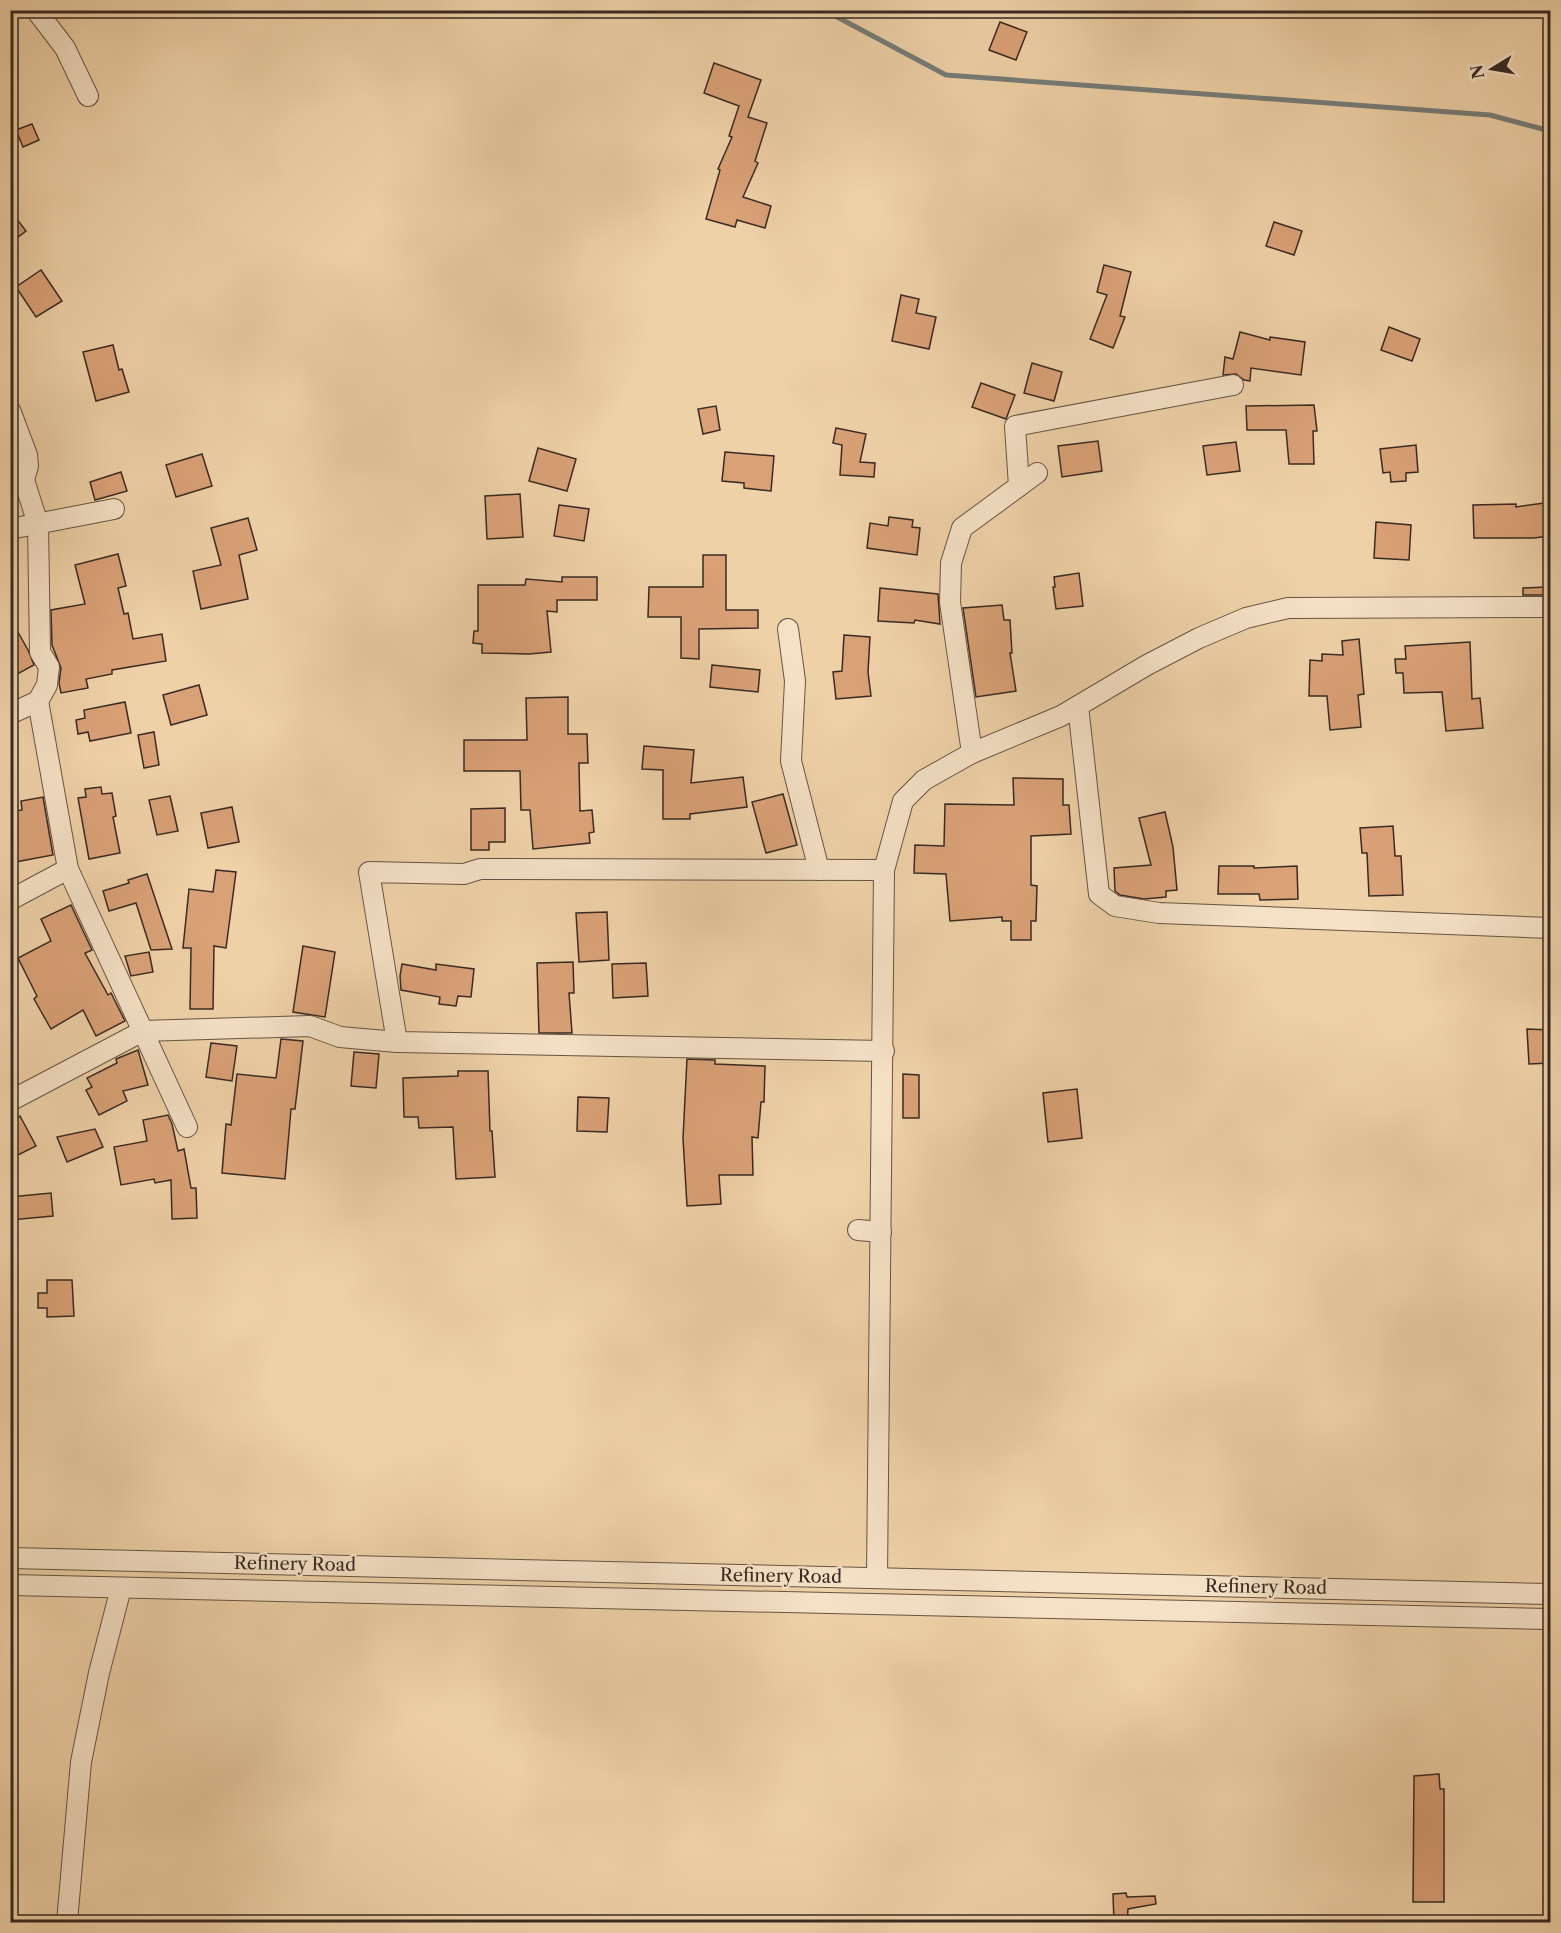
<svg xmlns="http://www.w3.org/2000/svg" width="1561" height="1933" font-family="'Libre Caslon Text',serif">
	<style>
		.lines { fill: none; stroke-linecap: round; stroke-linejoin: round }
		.stream { stroke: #767d79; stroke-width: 5 }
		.building { fill: #daa177; stroke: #392a23; stroke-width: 1.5 }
		.minor-casing { stroke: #665444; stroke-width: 22 }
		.minor { stroke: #f5e1c6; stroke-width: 20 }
		.labels { text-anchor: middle; stroke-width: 4.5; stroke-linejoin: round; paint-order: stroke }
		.street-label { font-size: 18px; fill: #392a23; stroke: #f5e1c6 }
	</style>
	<rect width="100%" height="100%" fill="#efd1a8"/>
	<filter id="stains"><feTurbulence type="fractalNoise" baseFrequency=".00333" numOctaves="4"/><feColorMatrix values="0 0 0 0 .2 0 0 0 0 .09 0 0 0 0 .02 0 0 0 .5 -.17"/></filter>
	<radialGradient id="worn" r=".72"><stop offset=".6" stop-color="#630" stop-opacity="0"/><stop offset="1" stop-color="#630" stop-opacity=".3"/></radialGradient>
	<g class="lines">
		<polyline class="stream" points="824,10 946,75 1490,115 1550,131"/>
	</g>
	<g class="building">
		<polygon points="1000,22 1027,32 1016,60 989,50"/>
		<polygon points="714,63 761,80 748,117 767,123 755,161 758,163 743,197 771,206 765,228 737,220 735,227 706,219 720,170 718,169 732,137 729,136 739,106 704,93"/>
		<polygon points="32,124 39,140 23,147 16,130"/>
		<polygon points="10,210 26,231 10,243"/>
		<polygon points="1274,222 1302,231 1294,255 1266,246"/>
		<polygon points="1104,265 1131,272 1120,316 1125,317 1113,348 1090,339 1107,295 1097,292"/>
		<polygon points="41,270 62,301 36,317 16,287"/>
		<polygon points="901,295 919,299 916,313 936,317 929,349 892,341"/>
		<polygon points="1389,327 1420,339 1412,361 1381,350"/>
		<polygon points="1240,332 1270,340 1270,337 1305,342 1301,375 1251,368 1250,381 1244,380 1236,374 1223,375 1225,357 1233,359"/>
		<polygon points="113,345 119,370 122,369 129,392 96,401 83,352"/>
		<polygon points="1032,363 1062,372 1054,401 1024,393"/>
		<polygon points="981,383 1015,395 1006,419 972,407"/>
		<polygon points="1314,405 1317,431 1313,431 1314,464 1289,464 1286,430 1247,430 1246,406"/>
		<polygon points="716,406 720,430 703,434 698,409"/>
		<polygon points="836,428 866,434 860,462 875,463 874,477 840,475 842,445 833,443"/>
		<polygon points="1098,441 1102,471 1062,477 1058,446"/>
		<polygon points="1236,442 1240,471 1207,475 1203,446"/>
		<polygon points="1416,445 1418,472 1406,473 1406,481 1391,482 1390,472 1383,473 1380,449"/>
		<polygon points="538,448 576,459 567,491 529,481"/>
		<polygon points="725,452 774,456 771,491 744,488 744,483 722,481"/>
		<polygon points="202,454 212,486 176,497 166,465"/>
		<polygon points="121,472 127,491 95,500 90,482"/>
		<polygon points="520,494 523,537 487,539 485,496"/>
		<polygon points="1551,502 1551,536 1533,538 1474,538 1473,505 1516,504 1516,507"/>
		<polygon points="559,505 589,509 584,541 554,536"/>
		<polygon points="889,517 913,520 912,527 920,528 917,555 867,548 870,523 888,526"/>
		<polygon points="248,518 257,550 239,555 248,599 201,609 193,571 221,565 211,528"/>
		<polygon points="1376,522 1411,525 1409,560 1374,558"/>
		<polygon points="118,554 126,586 118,588 124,614 128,613 133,639 162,634 166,661 112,670 112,674 86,679 88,688 61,693 59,683 61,668 52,645 51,610 85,604 75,565"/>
		<polygon points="703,555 726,555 726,610 758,610 758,628 699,629 699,659 681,658 681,617 648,617 649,587 703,587"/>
		<polygon points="1079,573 1083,606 1056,609 1053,587 1055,587 1054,577"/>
		<polygon points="562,577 597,577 597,600 557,600 557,612 547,611 551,652 529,654 482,653 482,644 473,643 474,631 478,631 478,585 525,585 526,579 562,582"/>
		<polygon points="1546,587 1546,595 1523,595 1523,588"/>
		<polygon points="880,588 938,594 940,624 915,620 914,623 878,621"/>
		<polygon points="1002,605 1004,620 1010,620 1012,653 1010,653 1016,691 976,697 963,608"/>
		<polygon points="10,618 28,650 34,665 10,678"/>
		<polygon points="844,635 870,637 868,672 871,696 836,699 833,672 842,671"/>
		<polygon points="1359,639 1364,694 1358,695 1361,727 1330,730 1327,696 1309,696 1310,660 1322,661 1322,654 1343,655 1342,641"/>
		<polygon points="1470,642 1472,699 1480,698 1483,728 1446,731 1442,692 1404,693 1403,673 1396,673 1395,659 1406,659 1405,646"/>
		<polygon points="712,665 760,670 758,692 710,687"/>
		<polygon points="199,685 207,715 171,725 163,695"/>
		<polygon points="568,697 568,734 587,734 588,763 579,763 580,811 592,810 594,832 589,833 590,843 533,849 530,810 521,810 520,771 464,771 464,740 527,740 526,698"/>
		<polygon points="125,702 131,733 90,741 88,732 78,734 76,720 85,718 84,710"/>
		<polygon points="154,732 159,765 144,768 138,735"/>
		<polygon points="644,746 694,750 691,783 743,777 747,807 690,814 690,819 663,819 663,770 642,769"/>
		<polygon points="1013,778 1063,779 1063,805 1069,805 1071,834 1031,836 1031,885 1037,886 1036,921 1031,921 1031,940 1011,940 1011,921 1002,921 1002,917 950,921 946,874 914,873 915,845 944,846 945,804 1014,805"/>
		<polygon points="101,787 102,794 112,793 116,816 113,817 120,853 89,859 78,798 86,797 85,789"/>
		<polygon points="783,794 797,845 766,853 752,802"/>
		<polygon points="170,796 178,831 157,835 149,800"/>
		<polygon points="43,797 53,855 10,863 10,812 22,810 21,801"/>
		<polygon points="232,807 239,842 208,848 201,813"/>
		<polygon points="505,808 505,842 489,842 489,850 471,850 471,809"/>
		<polygon points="1165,812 1173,847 1177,890 1166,891 1166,897 1144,899 1120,895 1115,891 1114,868 1151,865 1139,818"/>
		<polygon points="1393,826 1395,856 1401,856 1403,895 1369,896 1367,853 1362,853 1360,828"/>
		<polygon points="1219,866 1254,866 1254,868 1297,866 1298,899 1260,900 1259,894 1218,894"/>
		<polygon points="216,870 236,872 226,948 214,946 213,1009 190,1009 191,948 183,948 189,889 213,892"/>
		<polygon points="147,874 172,949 151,950 136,903 109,911 103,891 129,883 128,880"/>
		<polygon points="71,905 92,950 85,953 108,995 111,993 125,1021 96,1036 83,1010 51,1029 34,999 37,996 18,958 51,941 41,919"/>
		<polygon points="607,912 609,960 579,962 576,913"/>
		<polygon points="303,946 335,952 325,1017 293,1012"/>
		<polygon points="149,952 153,972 131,976 125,956"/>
		<polygon points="573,962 574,993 569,993 572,1033 539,1033 537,963"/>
		<polygon points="646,963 648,996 613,998 612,964"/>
		<polygon points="402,964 436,970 436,964 474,969 471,997 458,996 456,1006 439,1004 440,997 401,990 400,976"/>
		<polygon points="1527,1029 1551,1030 1551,1063 1529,1064"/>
		<polygon points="281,1039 303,1041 295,1109 291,1109 285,1179 222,1173 226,1124 231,1125 237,1074 276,1078"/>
		<polygon points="211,1043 237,1046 232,1081 206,1077"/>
		<polygon points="138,1050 148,1085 123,1091 127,1101 99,1115 86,1090 92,1087 87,1078 117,1063 116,1059"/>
		<polygon points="354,1052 379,1054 376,1088 351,1086"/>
		<polygon points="687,1059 715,1060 715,1064 765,1066 764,1102 761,1102 758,1138 752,1137 753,1175 719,1175 721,1204 687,1206 683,1138"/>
		<polygon points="458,1071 488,1071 490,1131 492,1131 495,1177 456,1179 453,1127 419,1128 418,1117 404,1117 403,1078 458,1076"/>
		<polygon points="903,1074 919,1075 919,1118 903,1118"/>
		<polygon points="1077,1089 1082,1138 1048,1142 1043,1093"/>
		<polygon points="578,1097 609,1098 607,1132 577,1131"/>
		<polygon points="168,1115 172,1124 178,1151 184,1149 191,1188 196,1188 197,1218 172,1219 171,1180 155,1183 154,1179 121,1185 114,1147 147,1141 143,1120"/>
		<polygon points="20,1116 36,1146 10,1159 10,1122"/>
		<polygon points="95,1129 103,1147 67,1162 57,1137"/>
		<polygon points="51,1193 53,1216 10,1220 10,1197"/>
		<polygon points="47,1280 72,1280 74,1316 47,1317 47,1308 38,1308 38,1293 47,1293"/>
		<polygon points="1439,1774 1440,1789 1444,1789 1444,1902 1413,1902 1414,1776"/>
		<polygon points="1126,1893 1127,1897 1155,1896 1156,1904 1128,1909 1127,1923 1114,1923 1113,1894"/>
	</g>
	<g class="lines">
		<g class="minor-casing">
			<g id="minor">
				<polyline points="36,10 65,48 88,96"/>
				<polyline points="10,410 27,455 28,466 24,480 38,524 40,652 49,667 47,685 38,701 10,714"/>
				<polyline points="1019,486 1015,426 1233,385"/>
				<polyline points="10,529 114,509"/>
				<polyline points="788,629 795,681 791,761 819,870"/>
				<polyline points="38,701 68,869 187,1127"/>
				<polyline points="1078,706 1099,894 1115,906 1159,913 1550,928"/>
				<polyline points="972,753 950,602 951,563 962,528 1037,473"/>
				<polyline points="10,900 68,869"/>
				<polyline points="397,1042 369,872 464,874 480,869 884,870"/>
				<polyline points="10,1101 143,1031 310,1026 340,1037 397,1042 884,1051"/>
				<polyline points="858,1230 881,1232"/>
				<polyline points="10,1558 1550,1594"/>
				<polyline points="877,1578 884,870 903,801 924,780 972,753 1061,716 1147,665 1199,638 1246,618 1288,608 1550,607"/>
				<polyline points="10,1585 1550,1619"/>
				<polyline points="67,1922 81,1762 99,1673 121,1588"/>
			</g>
		</g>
		<use href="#minor" class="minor"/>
	</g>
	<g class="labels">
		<g class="street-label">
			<text transform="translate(295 1564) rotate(1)" y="6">Refinery Road</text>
			<text transform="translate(781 1576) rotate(1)" y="6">Refinery Road</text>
			<text transform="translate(1266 1587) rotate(1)" y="6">Refinery Road</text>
		</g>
	</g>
	<rect width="1561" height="1933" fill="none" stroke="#efd1a8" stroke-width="36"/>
	<rect x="12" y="12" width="1537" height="1909" fill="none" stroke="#392a23" stroke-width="3"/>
	<rect x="18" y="18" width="1525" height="1897" fill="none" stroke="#392a23" stroke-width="1.5"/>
	<g transform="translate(1492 69) rotate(259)" stroke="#f5e1c6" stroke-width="4.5" paint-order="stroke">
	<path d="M0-4.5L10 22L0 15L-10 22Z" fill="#392a23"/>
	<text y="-9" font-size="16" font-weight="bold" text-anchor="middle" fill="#392a23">N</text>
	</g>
	<rect width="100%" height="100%" filter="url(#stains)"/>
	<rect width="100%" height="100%" fill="url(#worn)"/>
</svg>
